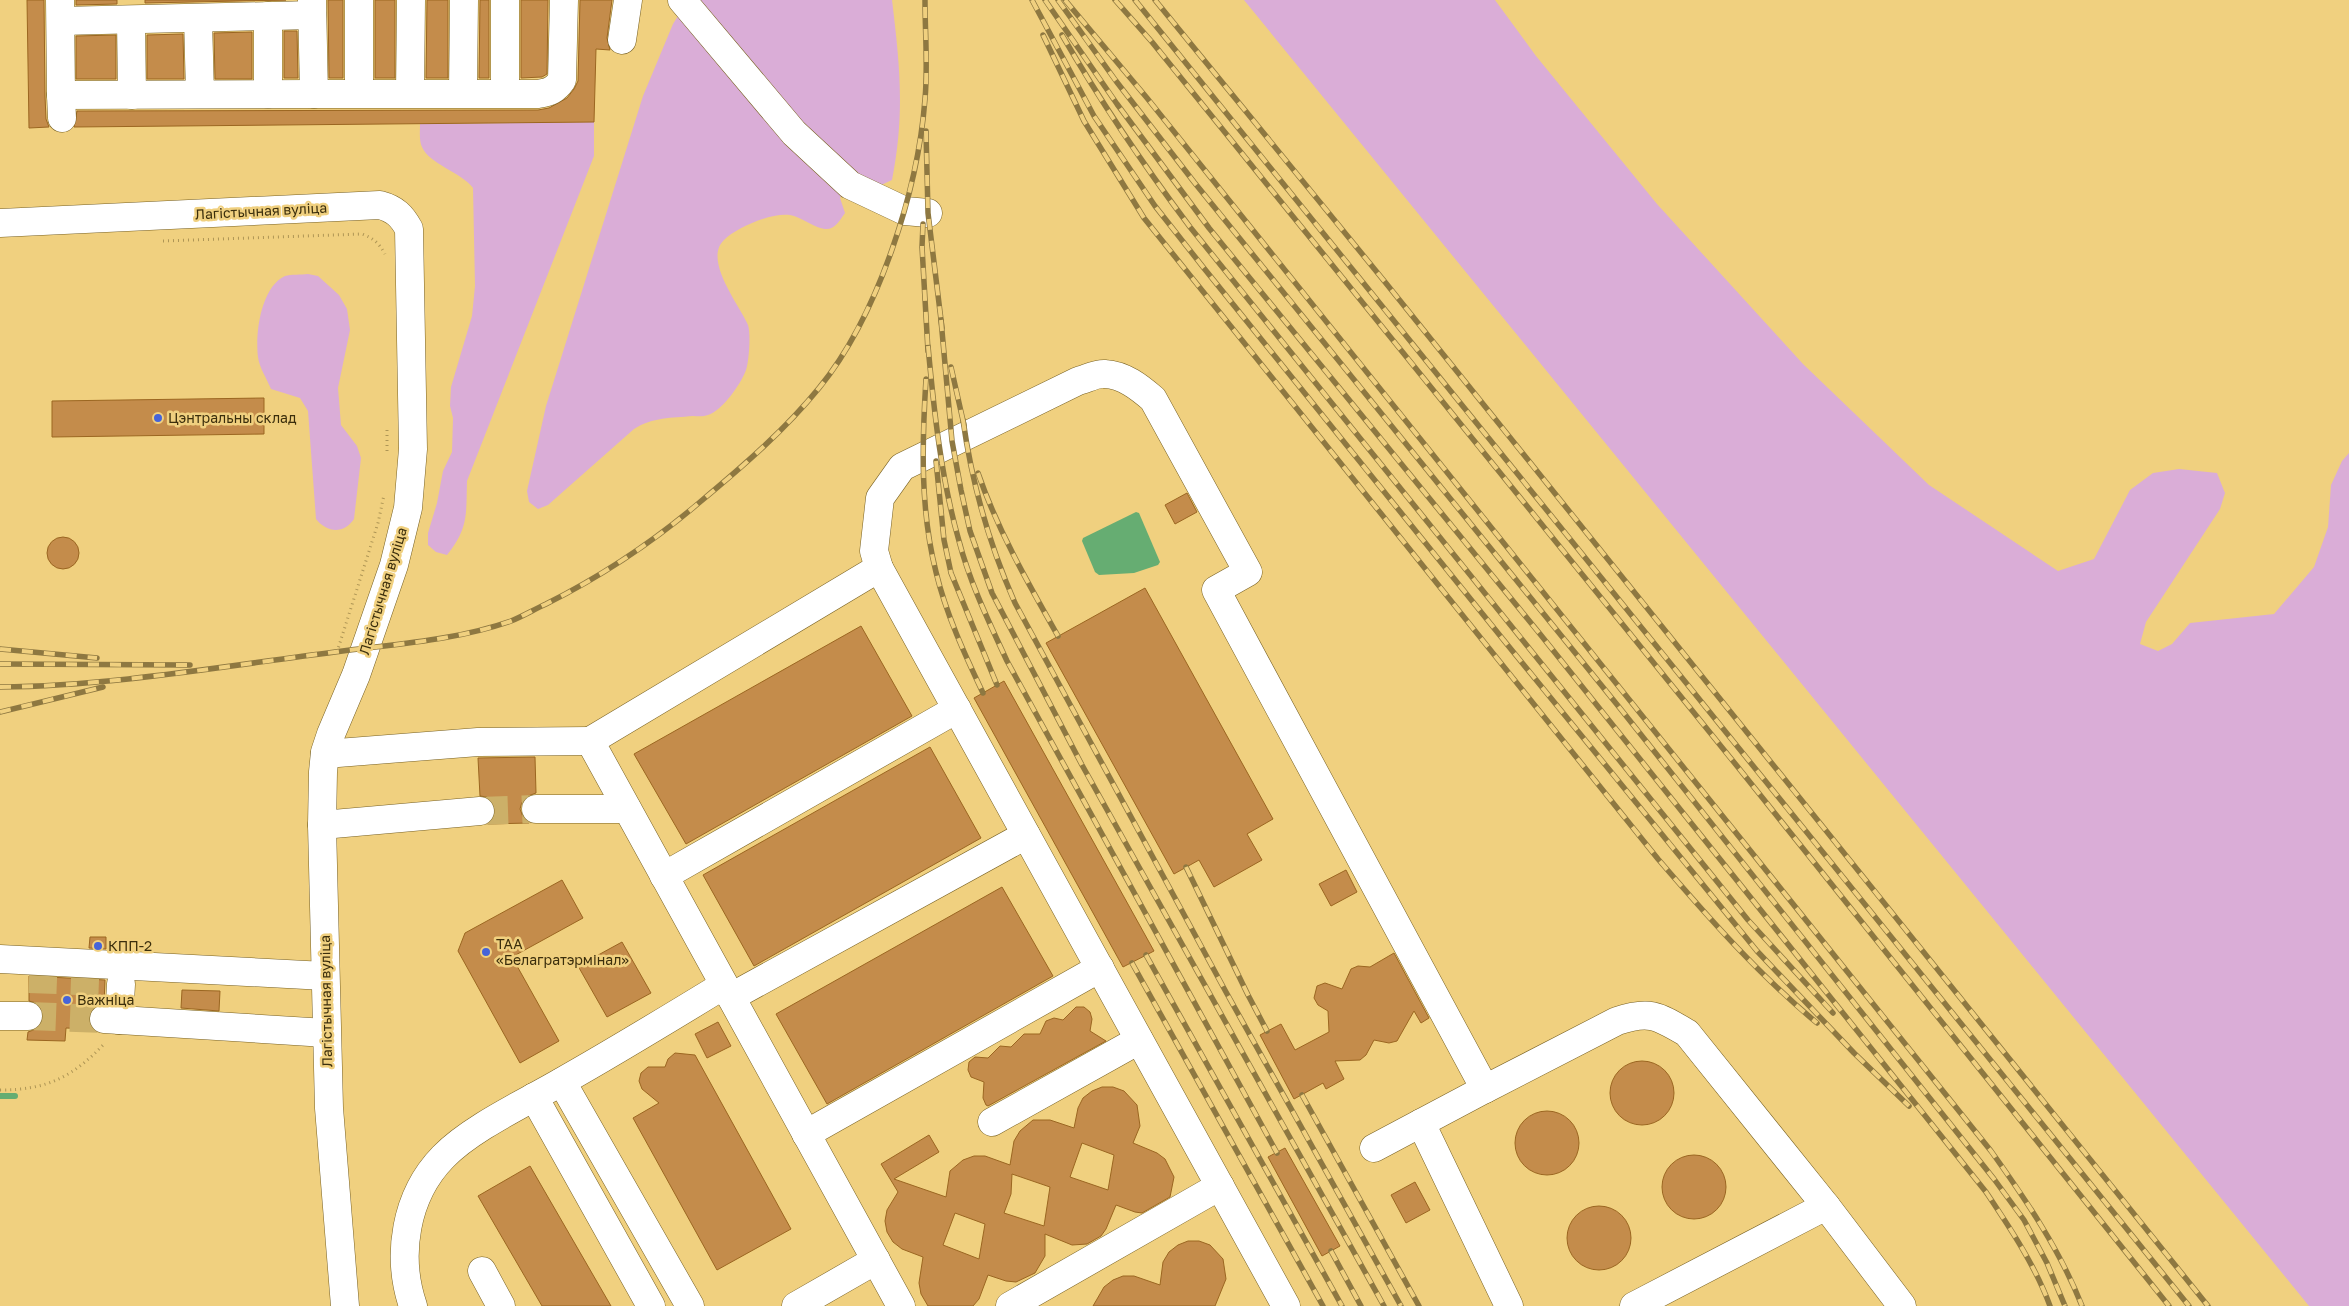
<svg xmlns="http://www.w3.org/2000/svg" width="2349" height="1306" font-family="'Golos Text',sans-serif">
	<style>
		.green { fill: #daadd7 }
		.water { fill: #66ad72 }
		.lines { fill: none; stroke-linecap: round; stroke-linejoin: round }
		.stream { stroke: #66ad72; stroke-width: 6 }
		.building { fill: #c48c4b; stroke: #9b6621; fill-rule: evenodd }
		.minor-tunnel { stroke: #ccb068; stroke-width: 28; stroke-dasharray: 28 14; stroke-linecap: butt }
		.minor-casing { stroke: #786123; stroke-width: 29 }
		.path { stroke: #ae9555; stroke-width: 3; stroke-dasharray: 1 4; stroke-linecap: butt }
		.minor { stroke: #fff; stroke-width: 28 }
		.rail-casing { stroke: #8e7841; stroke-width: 5.5 }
		.rail { stroke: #f0d07f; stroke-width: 4; stroke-dasharray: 11; stroke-linecap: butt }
		.poi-dot { fill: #4664d8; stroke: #f0d07f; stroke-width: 2 }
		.labels { text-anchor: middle; stroke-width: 5; stroke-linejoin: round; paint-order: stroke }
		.street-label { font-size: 14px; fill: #3b2e0c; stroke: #f0d07f }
		.poi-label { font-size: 14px; fill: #3b2e0c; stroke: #f0d07f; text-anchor: start }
	</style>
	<rect width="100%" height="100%" fill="#f0d07f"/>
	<g class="green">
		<path d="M 688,0 L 892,0 C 900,66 905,114 892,180 L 879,186 L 852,176 L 840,198 L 845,213 C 840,220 835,230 825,229 C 815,228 804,219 794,216 C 776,210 737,227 724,240 C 703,260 739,304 748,325 C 751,334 749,361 746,370 C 741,384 722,411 708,415 C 703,417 697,416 693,416 C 671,418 653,417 634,429 L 548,505 L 538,509 L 529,502 L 527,491 L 546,406 L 643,96 L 673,24 Z"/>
		<polygon points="1244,0 1495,0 1536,56 1657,204 1803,364 1929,485 2058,571 2094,559 2130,490 2153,473 2179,469 2217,473 2225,493 2220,509 2146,622 2140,644 2158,651 2172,644 2190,623 2274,614 2314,567 2328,527 2331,485 2342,461 2349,453 2349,1306 2309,1306"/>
		<path d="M 594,122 L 594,156 L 467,481 C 466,513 469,528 447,555 L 436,552 L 428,545 L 428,533 L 437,503 L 443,471 L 452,452 L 453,418 L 450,406 L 451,387 L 472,316 L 475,286 L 473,188 C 461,172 429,164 422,147 C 419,141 420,131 420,124 Z"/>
		<path d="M 308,274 L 318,276 L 339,295 L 347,309 L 350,330 L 338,388 L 341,425 L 357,446 L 361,458 L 354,519 C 344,534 327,533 316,519 L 308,411 L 300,398 L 271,389 C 267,379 259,367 258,357 C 255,333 261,287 285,276 C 291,274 301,275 308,274 Z"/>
	</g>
	<polygon class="water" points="1136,512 1139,513 1160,562 1158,565 1134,573 1099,575 1095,572 1082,541 1083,538"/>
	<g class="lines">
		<polyline class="stream" points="0,1096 15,1096"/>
	</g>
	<g class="building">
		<polygon points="27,0 44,0 45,96 46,119 49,127 29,128"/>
		<polygon points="76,0 117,0 117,4 76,5"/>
		<polygon points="145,0 286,0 145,3"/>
		<polygon points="328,0 343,0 343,78 329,78"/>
		<rect x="375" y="0" width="20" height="78"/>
		<polygon points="427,0 448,0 448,78 426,78"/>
		<polygon points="480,0 489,0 489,78 479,78"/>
		<polygon points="521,0 548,0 547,74 542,77 521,78"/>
		<polygon points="580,0 612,0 607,38 610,50 596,49 594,122 74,127 77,111 538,110 549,108 567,98 574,89 578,81"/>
		<polygon points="284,31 297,31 298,78 284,78"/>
		<polygon points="252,32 252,79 215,79 214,33"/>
		<polygon points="183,34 184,79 147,79 147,35"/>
		<polygon points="116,35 116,79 76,79 76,36"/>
		<polygon points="264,398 264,434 52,437 52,401"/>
		<polygon points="1187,493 1197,512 1175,524 1165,505"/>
		<circle cx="63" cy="553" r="16"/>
		<polygon points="1145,588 1273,819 1247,834 1262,860 1214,887 1199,860 1174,874 1046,643"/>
		<polygon points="861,626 912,716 686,844 634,754"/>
		<polygon points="1004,681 1154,951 1123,967 974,698"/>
		<polygon points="930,747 981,838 754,966 703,875"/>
		<polygon points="535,757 536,793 528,796 522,802 520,809 523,817 529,823 488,824 494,818 495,809 492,802 487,797 480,796 478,758"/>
		<polygon points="1346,870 1357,892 1331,906 1319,884"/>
		<polygon points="562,880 583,918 512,957 559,1041 520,1063 458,951 465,933"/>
		<polygon points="1002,887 1053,976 827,1104 776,1014"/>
		<polygon points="90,937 106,937 106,949 89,948"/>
		<polygon points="622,942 651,993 607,1017 578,966"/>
		<polygon points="1394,953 1429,1018 1421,1023 1414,1011 1397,1041 1389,1043 1374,1040 1366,1055 1360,1060 1335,1061 1344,1079 1326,1089 1323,1083 1294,1099 1260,1035 1281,1024 1295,1050 1329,1032 1328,1011 1318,1005 1314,998 1317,986 1325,983 1342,989 1351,969 1358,966 1370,967"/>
		<polygon points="29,976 105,980 104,1004 97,1005 91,1010 88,1018 92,1029 66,1028 65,1041 27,1040 28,1032 36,1029 42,1023 44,1016 41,1008 36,1003 29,1001"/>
		<polygon points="182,990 220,991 219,1011 181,1008"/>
		<polygon points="1076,1007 1084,1007 1090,1012 1092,1019 1090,1031 1106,1041 988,1106 986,1105 983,1098 984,1082 971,1077 968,1070 969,1062 975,1057 988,1058 1000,1046 1011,1047 1024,1034 1040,1034 1046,1021 1054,1018 1063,1020"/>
		<polygon points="718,1022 731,1046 707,1058 695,1034"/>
		<polygon points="675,1053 695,1055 791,1229 717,1270 633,1118 659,1103 642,1089 639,1081 641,1073 648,1067 665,1067 668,1059"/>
		<circle cx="1642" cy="1093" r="32"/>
		<path d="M 1102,1087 L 1113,1087 L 1124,1091 L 1137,1105 L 1140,1126 L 1133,1143 L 1157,1153 L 1165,1159 L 1174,1177 L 1170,1197 L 1142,1213 L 1135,1212 L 1116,1205 L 1106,1229 L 1101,1236 L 1087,1244 L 1072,1245 L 1045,1234 L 1045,1256 L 1035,1273 L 1016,1282 L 1006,1281 L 988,1275 L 979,1299 L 973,1306 L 928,1306 L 921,1294 L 919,1283 L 923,1257 L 902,1249 L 893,1242 L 887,1232 L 885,1221 L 887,1210 L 898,1192 L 881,1164 L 929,1135 L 939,1152 L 894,1179 L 946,1197 L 950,1171 L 963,1160 L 974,1156 L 985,1156 L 1010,1165 L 1014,1141 L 1020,1131 L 1033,1120 L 1050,1120 L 1074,1128 L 1078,1108 L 1083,1098 L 1092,1091 ZM 1082,1143 L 1114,1155 L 1108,1190 L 1070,1177 ZM 1012,1174 L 1050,1187 L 1044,1226 L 1004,1213 L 1011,1194 ZM 955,1213 L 985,1224 L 979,1259 L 943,1245 Z"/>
		<circle cx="1547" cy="1143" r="32"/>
		<polygon points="1285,1148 1340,1246 1322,1256 1268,1157"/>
		<circle cx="1694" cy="1187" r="32"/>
		<polygon points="530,1166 611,1306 542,1306 478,1196"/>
		<polygon points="1415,1182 1430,1210 1406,1223 1391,1195"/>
		<circle cx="1599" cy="1238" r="32"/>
		<polygon points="1188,1241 1199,1241 1210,1245 1223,1259 1226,1279 1215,1306 1093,1306 1104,1287 1113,1280 1123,1276 1134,1276 1160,1285 1163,1262 1169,1252 1178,1245"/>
	</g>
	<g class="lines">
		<g class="minor-tunnel">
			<polyline points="480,811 536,809"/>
			<polyline points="29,979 105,982"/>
			<polyline points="28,1016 104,1019"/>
		</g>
		<g class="minor-casing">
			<g id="minor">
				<polyline points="60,0 61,95 314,94"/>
				<path d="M 312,0 L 314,94 L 538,94 C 550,92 555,90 562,80 L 564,0"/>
				<polyline points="505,0 505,92"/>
				<polyline points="682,0 794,133 850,185 905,211 928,213"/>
				<polyline points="268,16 268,94"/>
				<polyline points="198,19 200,94"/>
				<polyline points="61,21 312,15"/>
				<polyline points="131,21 132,95"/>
				<polyline points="622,40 628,0"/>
				<polyline points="359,93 359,0"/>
				<polyline points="410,93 411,0"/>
				<polyline points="463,93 464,0"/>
				<polyline points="61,95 62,118"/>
				<path d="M 0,223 L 380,205 C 395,209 402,216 409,229 L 413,449 L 408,508 L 394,565 L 356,675 L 331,734 L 325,752 L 323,772 L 322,825 L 329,1108 L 345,1306"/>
				<path d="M 879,568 L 874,551 L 880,498 L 902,467 L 1078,381 C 1086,379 1097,373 1105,374 C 1124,375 1139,387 1153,399 L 1248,572 L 1216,590 L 1485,1089 L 1421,1123 L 1509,1306"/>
				<polyline points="325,754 478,742 590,741"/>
				<polyline points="536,809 627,809"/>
				<polyline points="322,825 480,811"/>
				<polyline points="664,876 957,709"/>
				<polyline points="0,959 325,976"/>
				<polyline points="731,997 590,741 879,568 1286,1306"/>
				<polyline points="0,1016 28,1016"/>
				<polyline points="104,1019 326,1033"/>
				<polyline points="119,1020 121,984"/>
				<polyline points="562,1082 690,1306"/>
				<path d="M 1485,1089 L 1617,1021 C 1650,1010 1658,1016 1687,1033 L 1826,1206 L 1902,1306"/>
				<polyline points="534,1097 651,1306"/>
				<polyline points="992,1122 1139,1040"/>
				<polyline points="806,1134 1100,968"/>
				<polyline points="1374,1148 1421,1123"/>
				<polyline points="482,1271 501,1306"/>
				<path d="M 413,1306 C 396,1256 405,1196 443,1157 C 471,1128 525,1103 561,1082 C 616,1051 670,1018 724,985"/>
				<polyline points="796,1306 876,1260"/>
				<polyline points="901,1306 731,997 1026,835"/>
				<polyline points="1010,1306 1220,1186"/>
				<polyline points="1634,1306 1826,1206"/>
			</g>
		</g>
		<g class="path">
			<path d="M 163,241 L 362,234 C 373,238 379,243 385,254"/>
			<polyline points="387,430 387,452"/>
			<polyline points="337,652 378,523 384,495"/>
			<path d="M 0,1090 C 47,1090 73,1077 105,1043"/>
		</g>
		<use href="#minor" class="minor"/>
		<g class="rail-casing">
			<g id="rail">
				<polyline points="1032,0 1094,116 1155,206 1203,267 1506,643 1757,951 1854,1053 1909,1106"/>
				<path d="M 1045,0 L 1117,104 L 1209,228 L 1540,634 L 1986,1192 C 2010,1228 2035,1265 2050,1306"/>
				<polyline points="1058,0 1116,81 1194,182 1619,707 1994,1179 2024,1220 2047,1263 2065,1306"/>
				<path d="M 1065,0 L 1147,98 L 1991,1151 C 2026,1200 2060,1250 2082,1306"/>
				<polyline points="1115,0 1152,42 1737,766 2169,1306"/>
				<polyline points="1135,0 2189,1306"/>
				<polyline points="1155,0 1385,282 2208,1306"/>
				<path d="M 1043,35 L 1084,121 L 1144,218 L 1658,859 C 1708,917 1758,974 1817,1023"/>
				<path d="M 1062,35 C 1102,104 1142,163 1190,227 L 1748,920 L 1833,1013"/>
				<polyline points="926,131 928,213 942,328"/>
				<polyline points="923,224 922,247 928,351"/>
				<polyline points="941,320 952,441 961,490 970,531 992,593 1082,765 1384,1306"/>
				<path d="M 928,346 C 934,411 941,478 959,541 C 970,583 989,622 1007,661 L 1277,1153"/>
				<polyline points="951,367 964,425"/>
				<path d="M 926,379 C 922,443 920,509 936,572 C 946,614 965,655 983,693"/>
				<path d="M 963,420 C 972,484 989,544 1015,603 L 1226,992 L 1401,1306"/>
				<polyline points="936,461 944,540 951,573 997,685"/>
				<path d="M 978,473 C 998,531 1028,583 1058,636"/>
				<polyline points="0,649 97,658"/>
				<polyline points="0,664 190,665"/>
				<path d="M 0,687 C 112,686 224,666 335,652 C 394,644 454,641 511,621 C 523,616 535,609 546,604 C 602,576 653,542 700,502 C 742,467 785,430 819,388 C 878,316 918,191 925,99 C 928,67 925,33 925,0"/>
				<polyline points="0,712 103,687"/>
				<polyline points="1186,867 1248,995 1267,1031"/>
				<polyline points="1146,955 1342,1306"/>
				<polyline points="1132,963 1323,1306"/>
				<polyline points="1302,1095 1419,1306"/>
				<polyline points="1331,1251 1361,1306"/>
			</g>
		</g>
		<use href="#rail" class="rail"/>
	</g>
	<g class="poi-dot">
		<circle cx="158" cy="418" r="5"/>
		<circle cx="98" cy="946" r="5"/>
		<circle cx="486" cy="952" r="5"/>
		<circle cx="67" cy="1000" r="5"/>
	</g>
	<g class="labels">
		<g class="street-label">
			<text transform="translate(261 211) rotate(-3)" y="5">Лагістычная вуліца</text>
			<text transform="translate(383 591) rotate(-73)" y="5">Лагістычная вуліца</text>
			<text transform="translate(326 1001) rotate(-91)" y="5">Лагістычная вуліца</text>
		</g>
		<g class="poi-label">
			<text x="168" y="423">Цэнтральны склад</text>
			<text x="496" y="949">ТАА<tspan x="496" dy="16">«Белагратэрмінал»</tspan></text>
			<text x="108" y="951">КПП-2</text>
			<text x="77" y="1005">Важніца</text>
		</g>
	</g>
</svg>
